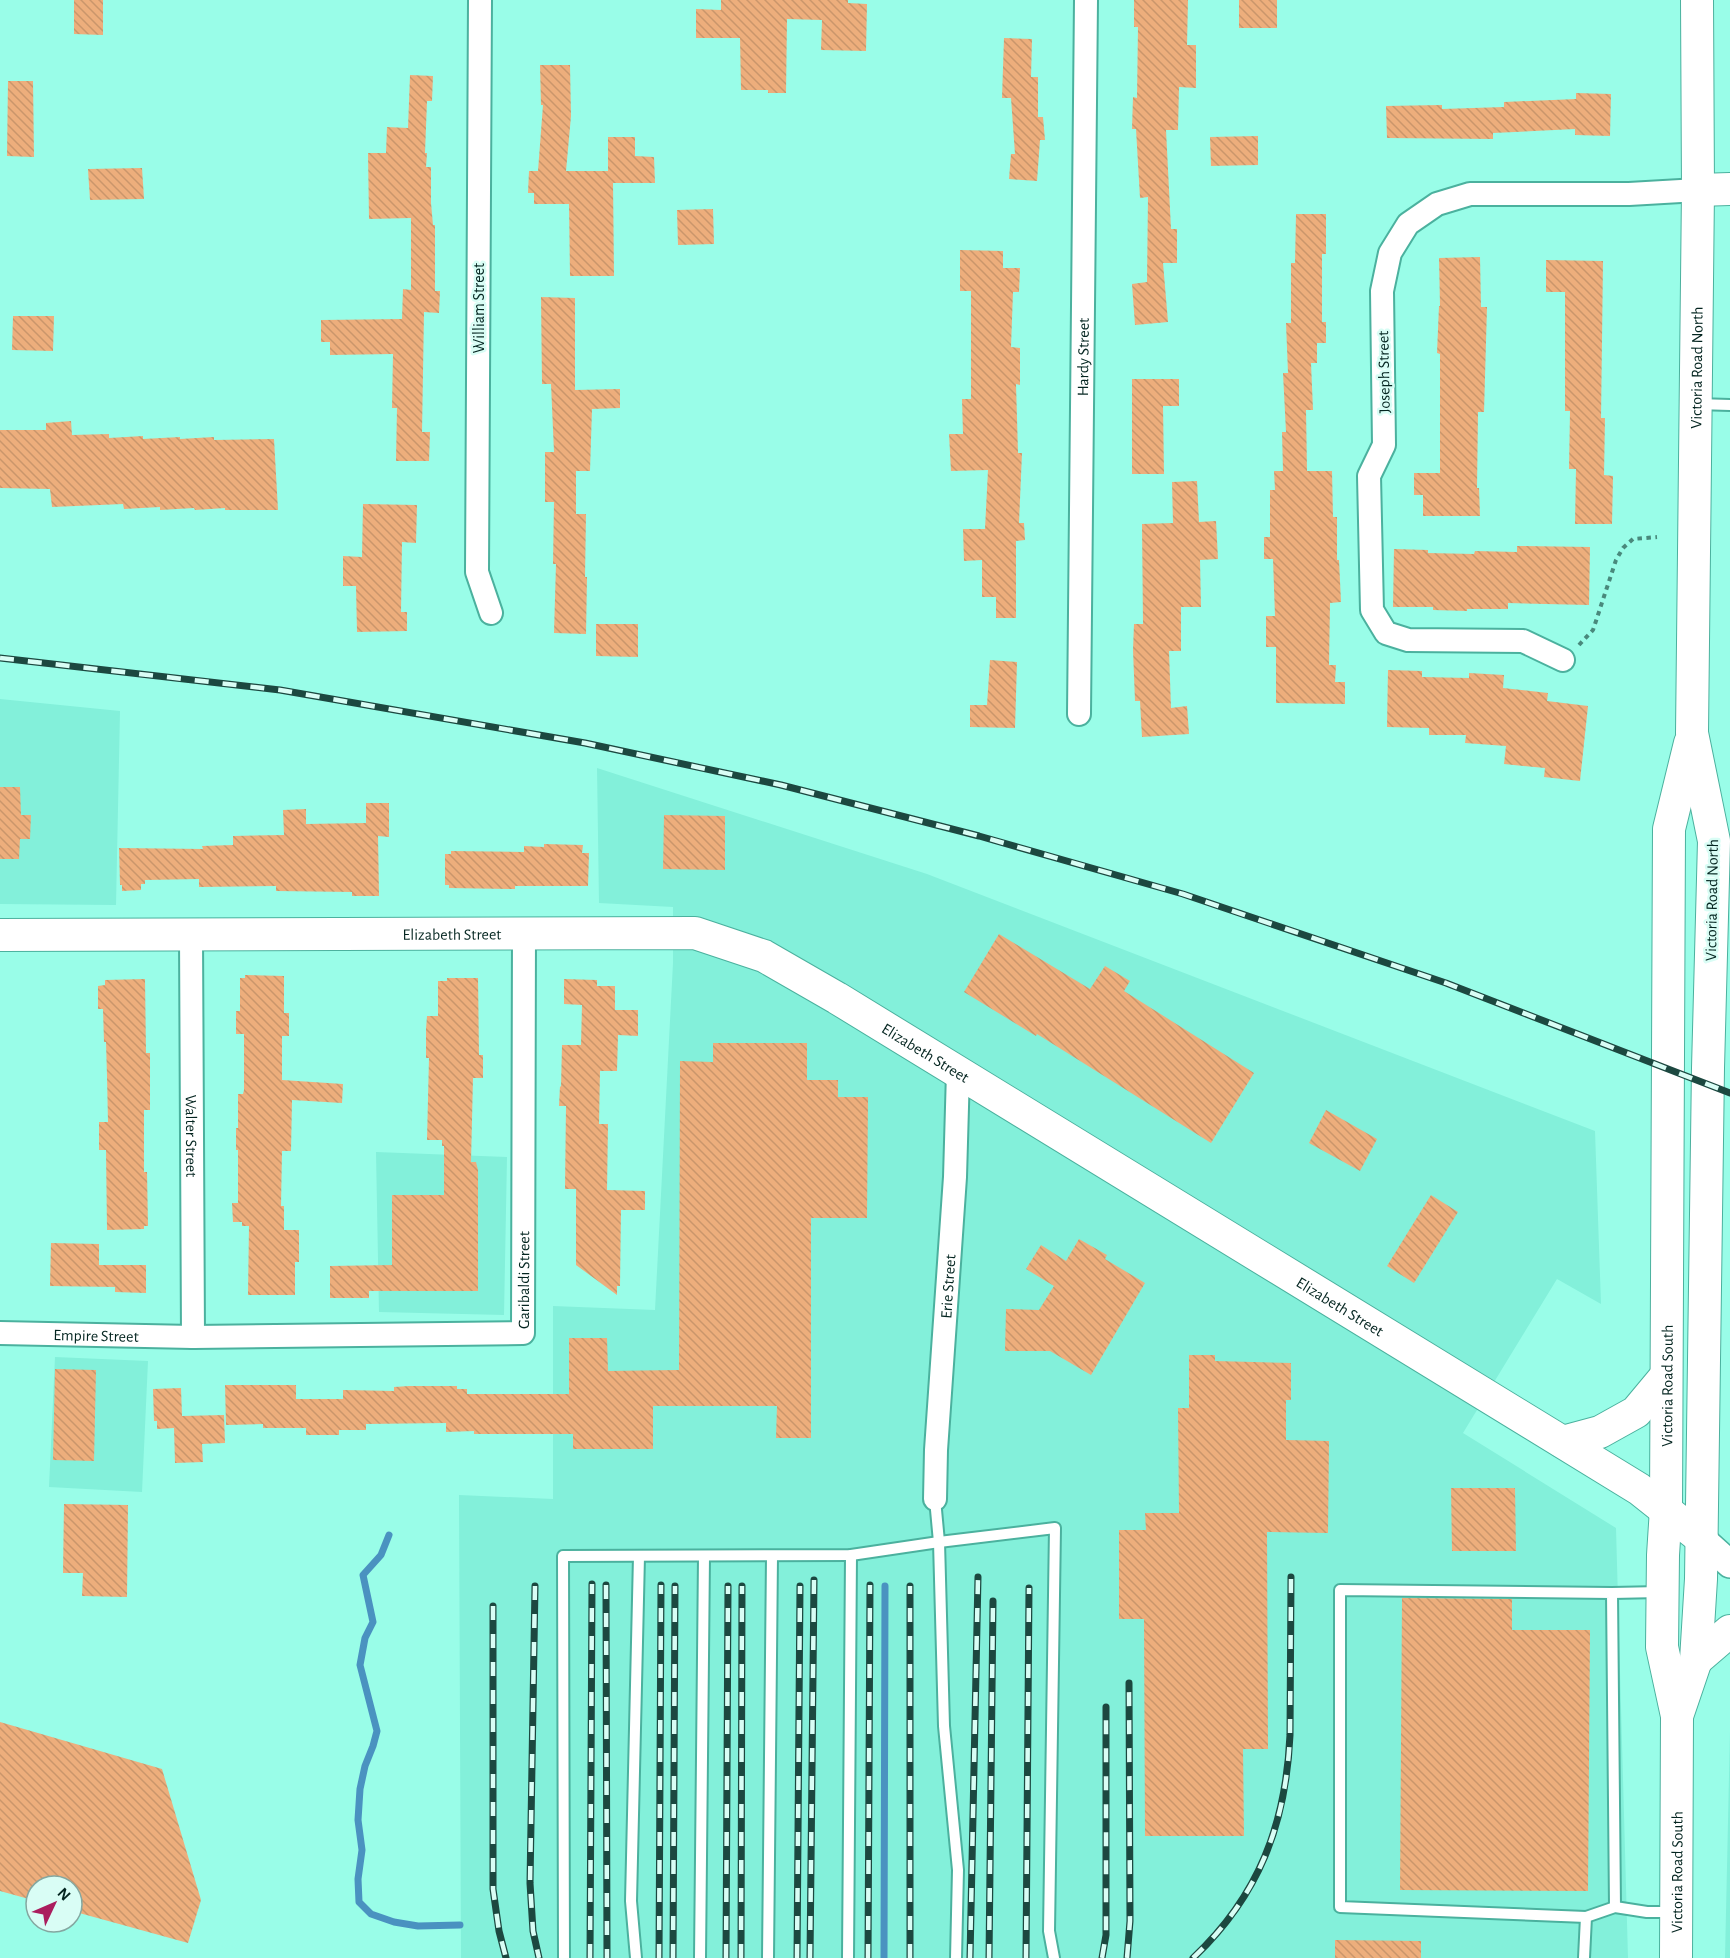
<svg xmlns="http://www.w3.org/2000/svg" width="1730" height="1958" font-family="'Alegreya Sans',sans-serif">
	<style>
		.built { fill: #83f0da }
		.lines { fill: none; stroke-linecap: round; stroke-linejoin: round }
		.stream { stroke: #4a92c0; stroke-width: 7 }
		.building { fill: url(#building-back-hatch) }
		.service-casing { stroke: #4bb19e; stroke-width: 14 }
		.minor-casing { stroke: #4bb19e; stroke-width: 26 }
		.tertiary-casing { stroke: #4bb19e; stroke-width: 30 }
		.secondary-casing { stroke: #4bb19e; stroke-width: 34 }
		.path { stroke: #49897c; stroke-width: 4; stroke-dasharray: 4.5 4.5; stroke-linecap: butt }
		.service { stroke: #fff; stroke-width: 10 }
		.minor { stroke: #fff; stroke-width: 22 }
		.tertiary { stroke: #fff; stroke-width: 27 }
		.secondary { stroke: #fff; stroke-width: 32 }
		.rail-casing { stroke: #1c4840; stroke-width: 7 }
		.rail { stroke: #d9fdf5; stroke-width: 4.5; stroke-dasharray: 14; stroke-linecap: butt }
		.labels { text-anchor: middle; stroke-width: 5; stroke-linejoin: round; paint-order: stroke }
		.street-label { font-size: 16px; fill: #042520; stroke: #d9fdf5 }
	</style>
	<defs>
		<pattern id="building-back-hatch" width="6" height="6" patternUnits="userSpaceOnUse" patternTransform="scale(1.5)"><rect width="6" height="6" fill="#edae7c"/><path d="M-1 5l2 2M0 0l6 6M5-1l2 2" fill="none" stroke="#ca966b"/></pattern>
	</defs>
	<rect width="100%" height="100%" fill="#99fde8"/>
	<g class="built">
		<polygon points="0,699 120,711 116,905 0,904"/>
		<polygon points="597,768 927,874 1595,1131 1601,1304 1557,1279 1463,1433 1616,1528 1628,1958 461,1958 459,1495 553,1499 553,1306 655,1310 673,963 673,907 599,903"/>
		<polygon points="376,1152 507,1157 504,1315 379,1312"/>
		<polygon points="55,1357 148,1361 142,1492 49,1487"/>
		<polygon points="1730,1731 1730,1958 1725,1958"/>
	</g>
	<g class="lines">
		<g class="stream">
			<polyline points="389,1535 381,1555 363,1575 373,1622 365,1638 360,1665 377,1731 373,1746 365,1766 360,1789 358,1820 362,1850 358,1879 359,1902 371,1914 394,1922 418,1926 460,1925"/>
			<polyline points="884,1958 885,1586"/>
		</g>
	</g>
	<g class="building">
		<polygon points="74,0 103,0 103,35 74,34"/>
		<polygon points="721,0 848,0 848,3 867,4 866,51 821,50 822,20 787,19 786,93 768,93 768,90 741,90 740,38 696,38 696,9 721,10"/>
		<polygon points="1134,0 1188,0 1187,45 1196,45 1196,88 1179,87 1178,130 1166,130 1171,229 1177,229 1177,263 1163,263 1168,322 1135,325 1132,284 1147,282 1148,197 1140,198 1136,129 1132,129 1133,97 1137,98 1138,27 1134,27"/>
		<rect x="1239" y="0" width="38" height="28"/>
		<polygon points="1004,38 1032,39 1031,77 1038,77 1038,117 1043,117 1045,140 1040,140 1037,181 1009,179 1011,154 1015,154 1011,98 1002,98"/>
		<polygon points="540,65 570,65 571,116 566,171 608,171 608,137 635,137 635,156 654,157 655,183 613,183 614,276 570,276 569,204 534,204 534,193 528,193 529,171 538,171 543,105 541,105"/>
		<polygon points="410,75 433,76 432,101 427,101 425,153 427,153 426,167 431,167 431,203 433,225 435,225 435,291 440,291 439,313 424,312 422,432 430,432 429,461 396,461 397,408 392,408 393,354 330,355 330,342 321,342 321,320 402,319 403,289 411,290 411,218 369,219 368,153 386,153 387,127 408,128"/>
		<polygon points="8,81 33,81 34,157 7,156"/>
		<polygon points="1576,93 1611,94 1610,136 1575,135 1575,129 1493,133 1493,139 1387,138 1386,106 1442,105 1442,109 1504,107 1504,102 1576,99"/>
		<polygon points="1258,136 1258,165 1211,166 1210,137"/>
		<polygon points="142,168 144,199 90,200 88,169"/>
		<polygon points="713,209 714,244 678,245 677,210"/>
		<polygon points="1296,214 1326,214 1326,254 1322,254 1322,322 1326,322 1326,343 1317,343 1317,363 1311,363 1313,410 1306,410 1307,471 1332,471 1333,517 1337,517 1337,560 1339,560 1341,602 1330,603 1329,665 1336,665 1335,682 1345,682 1345,704 1276,703 1276,647 1266,647 1266,616 1275,616 1273,559 1264,559 1264,537 1270,537 1270,490 1275,490 1274,471 1283,471 1282,432 1286,432 1283,373 1288,373 1286,323 1291,323 1291,263 1295,263"/>
		<polygon points="960,250 1003,251 1003,268 1020,268 1019,292 1013,292 1011,347 1020,348 1020,385 1016,384 1018,453 1022,453 1019,523 1024,523 1025,540 1016,541 1016,618 996,618 996,597 982,597 982,560 964,561 963,529 985,529 988,470 951,471 949,434 963,434 962,399 971,399 971,291 960,291"/>
		<polygon points="1480,257 1481,307 1487,307 1484,412 1478,412 1477,488 1479,488 1480,516 1423,516 1423,495 1414,495 1414,473 1440,473 1440,354 1437,353 1439,306 1440,306 1439,258"/>
		<polygon points="1546,260 1603,261 1601,418 1605,418 1604,475 1613,476 1612,524 1575,524 1576,469 1569,469 1570,411 1565,411 1565,292 1546,292"/>
		<polygon points="541,297 575,298 575,390 620,389 620,408 592,409 590,471 576,471 576,514 586,514 585,577 587,577 586,634 554,633 556,564 553,564 554,502 545,502 545,452 554,452 551,384 542,384"/>
		<polygon points="13,316 54,316 53,351 12,350"/>
		<polygon points="1132,379 1179,379 1179,406 1163,406 1164,474 1132,474"/>
		<polygon points="71,421 72,435 109,434 109,438 143,436 143,439 180,437 180,439 214,437 214,440 274,439 278,510 225,510 225,508 195,510 194,508 160,510 160,507 124,509 123,504 52,507 50,489 0,488 0,430 46,430 46,423"/>
		<polygon points="1197,481 1199,522 1216,521 1218,559 1200,560 1201,607 1181,607 1181,651 1169,651 1171,708 1187,706 1189,734 1142,737 1140,701 1135,701 1133,650 1134,624 1143,624 1142,524 1173,523 1172,482"/>
		<polygon points="363,504 417,505 416,543 402,542 401,612 407,612 407,631 357,632 356,586 343,586 343,556 362,557"/>
		<polygon points="1517,546 1590,547 1589,605 1508,603 1508,609 1467,609 1467,611 1433,610 1433,607 1393,607 1394,549 1428,550 1428,553 1474,554 1475,551 1517,552"/>
		<polygon points="596,624 638,624 638,657 596,656"/>
		<polygon points="990,660 1017,662 1015,728 970,727 970,705 987,705"/>
		<polygon points="1388,670 1422,671 1422,677 1469,678 1469,673 1504,675 1503,688 1548,693 1547,701 1588,706 1580,781 1544,777 1545,768 1504,764 1506,746 1465,743 1466,735 1429,735 1429,728 1387,727"/>
		<polygon points="0,787 20,787 21,815 31,815 30,839 20,839 19,859 0,859"/>
		<polygon points="366,803 389,803 389,837 378,836 379,896 352,896 352,892 276,891 276,886 199,887 199,879 145,880 145,884 141,884 141,890 122,891 122,885 120,885 119,848 203,849 202,846 233,845 233,836 284,835 283,810 306,809 306,824 366,823"/>
		<polygon points="664,815 725,816 725,870 663,869"/>
		<polygon points="544,844 583,845 582,853 589,853 588,886 515,886 515,889 449,888 449,885 445,885 445,854 451,854 451,851 524,852 524,846 544,847"/>
		<polygon points="999,934 1090,989 1105,966 1130,981 1124,991 1254,1073 1211,1143 1037,1034 1036,1036 964,992"/>
		<polygon points="245,975 284,976 284,1013 289,1013 289,1036 282,1036 282,1080 343,1084 342,1103 292,1100 291,1151 282,1151 281,1206 284,1206 284,1230 299,1230 299,1262 295,1262 295,1295 248,1295 249,1226 242,1226 242,1222 233,1222 232,1203 238,1203 238,1150 236,1150 236,1128 238,1128 238,1094 243,1094 244,1090 244,1034 236,1034 236,1011 240,1011 240,978 245,978"/>
		<polygon points="447,978 478,978 479,1055 483,1055 483,1078 473,1078 471,1162 476,1162 478,1170 478,1291 369,1291 369,1298 330,1298 330,1266 392,1265 392,1195 444,1195 444,1146 442,1146 442,1140 427,1140 429,1058 426,1058 426,1029 427,1016 438,1016 438,981 447,981"/>
		<polygon points="145,979 146,1053 150,1053 150,1110 144,1110 144,1172 147,1172 148,1226 144,1226 144,1229 107,1230 106,1150 99,1150 99,1122 108,1122 107,1076 106,1042 104,1042 103,1009 98,1009 98,986 105,985 105,980"/>
		<polygon points="564,979 597,980 597,986 615,986 615,1010 638,1010 638,1036 618,1035 617,1071 600,1071 599,1124 608,1124 607,1190 645,1191 645,1210 621,1210 620,1286 617,1286 617,1295 576,1265 576,1189 565,1189 566,1106 559,1106 560,1086 561,1087 562,1045 581,1045 582,1005 564,1004"/>
		<polygon points="713,1043 807,1043 807,1080 838,1080 838,1097 868,1097 867,1218 811,1218 811,1438 776,1438 777,1406 653,1406 653,1449 573,1449 573,1434 474,1434 474,1431 446,1432 446,1423 366,1424 366,1430 339,1430 339,1435 306,1435 306,1428 263,1428 263,1424 226,1425 225,1385 296,1385 296,1399 343,1399 343,1390 394,1391 394,1387 409,1386 457,1386 457,1389 467,1389 467,1394 569,1394 569,1338 607,1338 608,1371 679,1370 680,1061 713,1062"/>
		<polygon points="1326,1110 1377,1139 1360,1171 1309,1143"/>
		<polygon points="1431,1195 1458,1212 1414,1283 1387,1266"/>
		<polygon points="1079,1239 1107,1255 1105,1259 1145,1283 1091,1375 1050,1351 1005,1351 1006,1309 1039,1310 1054,1286 1026,1269 1041,1245 1066,1261"/>
		<polygon points="51,1243 99,1244 99,1265 146,1265 146,1293 115,1292 115,1287 50,1286"/>
		<polygon points="1189,1355 1215,1355 1215,1361 1291,1363 1291,1400 1286,1400 1286,1440 1329,1441 1328,1533 1267,1532 1268,1749 1243,1749 1244,1836 1145,1836 1144,1619 1119,1619 1119,1530 1146,1530 1145,1513 1179,1513 1178,1408 1189,1408"/>
		<polygon points="55,1369 96,1370 94,1461 53,1460"/>
		<polygon points="181,1388 182,1416 224,1415 225,1443 202,1444 203,1462 175,1463 174,1428 157,1429 157,1421 154,1421 153,1389"/>
		<polygon points="1451,1488 1515,1488 1516,1551 1452,1551"/>
		<polygon points="64,1504 128,1505 127,1597 82,1596 83,1573 63,1573"/>
		<polygon points="1402,1598 1512,1599 1512,1630 1590,1630 1588,1891 1400,1890"/>
		<polygon points="0,1722 162,1769 201,1900 188,1943 72,1911 72,1886 36,1886 36,1901 0,1891"/>
		<polygon points="1335,1940 1421,1941 1421,1958 1335,1958"/>
	</g>
	<g class="lines">
		<g class="service-casing">
			<g id="service">
				<polyline points="1697,404 1730,405"/>
				<polyline points="935,1499 939,1542 944,1726 958,1870 956,1958"/>
				<polyline points="1612,1593 1660,1592"/>
				<polyline points="1586,1917 1340,1907 1340,1590 1612,1593 1615,1907"/>
				<polyline points="564,1958 563,1556 851,1555 939,1542 1055,1528 1049,1931 1054,1958"/>
				<polyline points="636,1958 631,1901 639,1556"/>
				<polyline points="700,1958 704,1556"/>
				<polyline points="768,1958 772,1556"/>
				<polyline points="848,1958 851,1555"/>
				<polyline points="1584,1958 1586,1917 1615,1907 1647,1912 1675,1912"/>
			</g>
		</g>
		<g class="minor-casing">
			<g id="minor">
				<polyline points="480,0 477,572 491,613"/>
				<polyline points="1563,660 1523,641 1408,640 1386,633 1372,610 1369,476 1384,445 1382,291 1390,253 1408,224 1437,204 1470,194 1629,194 1698,190"/>
				<path id="s1" d="M 1079,714 L 1086,0"/>
				<path id="s2" d="M 191,935 L 193,1337"/>
				<path id="s3" d="M 0,1333 L 193,1337 L 523,1333 L 524,933"/>
				<path id="s4" d="M 935,1499 L 936,1450 L 955,1177 L 958,1072"/>
			</g>
		</g>
		<g class="tertiary-casing">
			<polyline id="tertiary" points="1702,1539 1730,1564"/>
		</g>
		<g class="secondary-casing">
			<g id="secondary">
				<polyline points="1698,190 1730,189"/>
				<path id="s5" d="M 0,935 L 695,933 L 764,956 L 837,998 L 1639,1489 L 1702,1539"/>
				<polyline points="1563,1442 1600,1432 1636,1412 1666,1376"/>
				<polyline points="1696,1660 1730,1631"/>
				<path id="s6" d="M 1677,1716 L 1696,1660 L 1701,1579 L 1708,1068 L 1714,841 L 1692,733 L 1698,190 L 1697,0"/>
				<path id="s7" d="M 1676,1958 L 1677,1716 L 1662,1647 L 1663,1555 L 1666,1509 L 1669,829 L 1690,743"/>
			</g>
		</g>
		<polyline class="path" points="1579,645 1593,630 1616,560 1623,548 1633,539 1657,537"/>
		<use href="#service" class="service"/>
		<use href="#minor" class="minor"/>
		<use href="#tertiary" class="tertiary"/>
		<use href="#secondary" class="secondary"/>
		<g class="rail-casing">
			<g id="rail">
				<polyline points="0,658 280,690 585,743 781,785 979,836 1183,894 1446,983 1730,1093"/>
				<polyline points="606,1585 607,1958"/>
				<polyline points="535,1586 530,1883 533,1931 539,1958"/>
				<polyline points="493,1606 493,1889 499,1931 506,1958"/>
				<polyline points="590,1958 592,1584"/>
				<polyline points="659,1958 661,1585"/>
				<polyline points="673,1958 675,1586"/>
				<polyline points="726,1958 728,1586"/>
				<polyline points="741,1958 742,1586"/>
				<polyline points="797,1958 800,1586"/>
				<polyline points="810,1958 814,1580"/>
				<polyline points="868,1958 870,1585"/>
				<polyline points="910,1958 910,1586"/>
				<polyline points="970,1958 978,1577"/>
				<polyline points="989,1958 993,1601"/>
				<polyline points="1026,1958 1029,1588"/>
				<polyline points="1102,1958 1106,1935 1106,1707"/>
				<polyline points="1127,1958 1130,1921 1129,1683"/>
				<path d="M 1193,1958 C 1259,1896 1286,1824 1290,1735 L 1291,1577"/>
			</g>
		</g>
		<use href="#rail" class="rail"/>
	</g>
	<g class="labels">
		<g class="street-label">
			<text transform="translate(478 308) rotate(-90)" y="6">William Street</text>
			<text dy="6" stroke="none"><textPath href="#s1" startOffset="357">Hardy Street</textPath></text>
			<text dy="6" stroke="none"><textPath href="#s6" startOffset="1354">Victoria Road North</textPath></text>
			<text transform="translate(1383 372) rotate(-91)" y="6">Joseph Street</text>
			<text transform="translate(1711 900) rotate(-89)" y="6">Victoria Road North</text>
			<text dy="6" stroke="none"><textPath href="#s5" startOffset="452">Elizabeth Street</textPath></text>
			<text dy="6" stroke="none"><textPath href="#s5" startOffset="956">Elizabeth Street</textPath></text>
			<text dy="6" stroke="none"><textPath href="#s2" startOffset="201">Walter Street</textPath></text>
			<text dy="6" stroke="none"><textPath href="#s3" startOffset="576">Garibaldi Street</textPath></text>
			<text dy="6" stroke="none"><textPath href="#s4" startOffset="213">Erie Street</textPath></text>
			<text dy="6" stroke="none"><textPath href="#s5" startOffset="1442">Elizabeth Street</textPath></text>
			<text dy="6" stroke="none"><textPath href="#s3" startOffset="96">Empire Street</textPath></text>
			<text dy="6" stroke="none"><textPath href="#s7" startOffset="574">Victoria Road South</textPath></text>
			<text dy="6" stroke="none"><textPath href="#s7" startOffset="86">Victoria Road South</textPath></text>
		</g>
	</g>
	<g transform="translate(54 1904) rotate(46)"><circle r="28" fill="#d9fdf5" stroke="#84a7a0" stroke-width="1.5"/>
	<path d="M0-4.5L10 22L0 15L-10 22Z" fill="#aa1e5e"/>
	<text y="-9" font-size="16" font-weight="bold" text-anchor="middle" fill="#042520">N</text>
	</g>
</svg>
